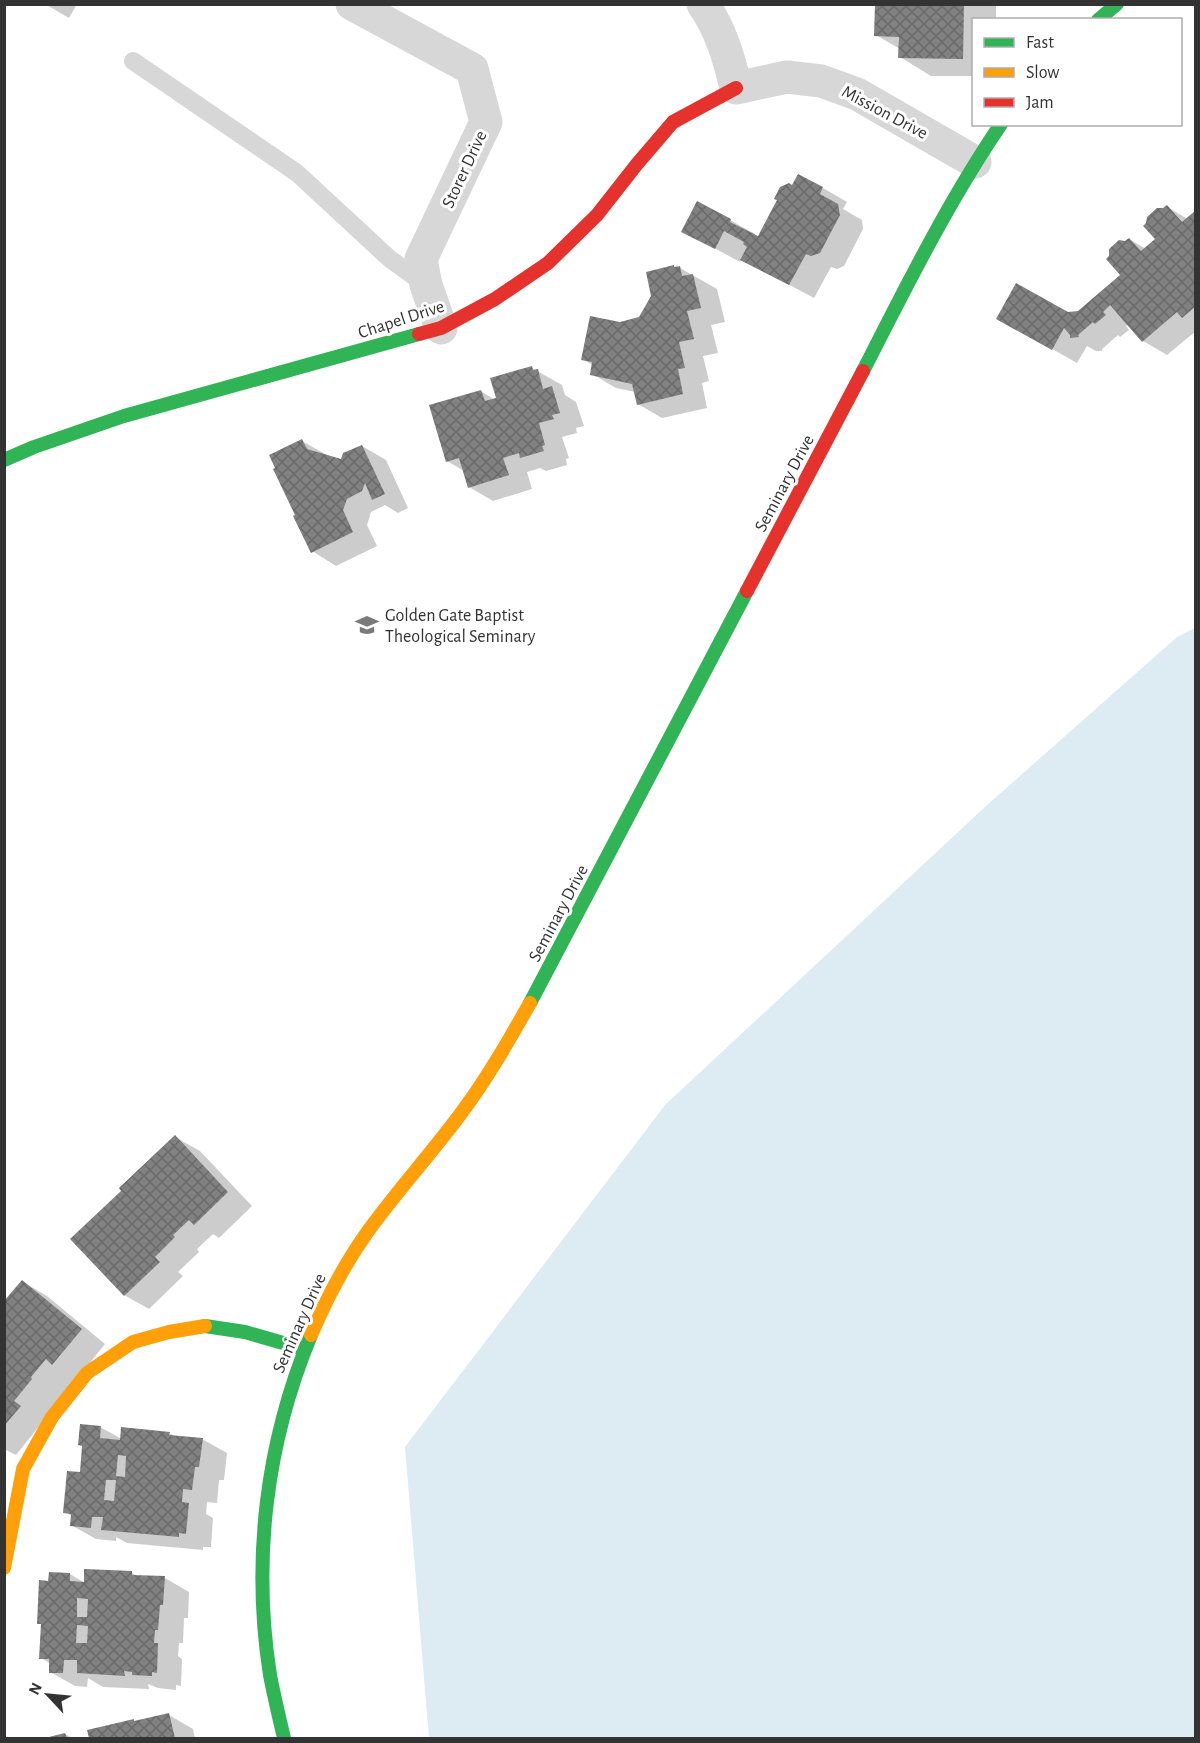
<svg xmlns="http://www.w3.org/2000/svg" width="1200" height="1743" font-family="'Alegreya Sans',sans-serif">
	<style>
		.water { fill: #ddebf3 }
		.shadow { fill: #0003 }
		.building { fill: url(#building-cross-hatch); fill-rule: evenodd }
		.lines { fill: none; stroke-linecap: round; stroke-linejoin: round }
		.lane { stroke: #d7d7d7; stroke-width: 18 }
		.street { stroke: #d7d7d7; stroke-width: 33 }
		.fast { stroke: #30b455; stroke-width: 14 }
		.slow { stroke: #ff9f0a; stroke-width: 14 }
		.jam { stroke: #e5322d; stroke-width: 14 }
		.labels { text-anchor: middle; stroke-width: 6; stroke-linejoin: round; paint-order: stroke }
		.street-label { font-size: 18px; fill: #333; stroke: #fff }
		.poi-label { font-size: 18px; fill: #333; stroke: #fff; text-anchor: start }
	</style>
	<defs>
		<pattern id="building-cross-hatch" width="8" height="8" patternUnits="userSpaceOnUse" patternTransform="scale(1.5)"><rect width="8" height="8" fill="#818181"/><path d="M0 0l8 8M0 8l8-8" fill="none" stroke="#6a6a6a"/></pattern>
	</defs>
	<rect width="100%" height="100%" fill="#fff"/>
	<polygon class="water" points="1195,628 1195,1738 429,1738 405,1447 665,1105 986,806 1177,637"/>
	<g class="shadow">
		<polygon points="45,4 77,4 69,18"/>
		<polygon points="876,4 996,4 996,20 974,20 974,76 931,76 900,57 900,49 876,35"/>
		<polygon points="823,188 847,202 843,209 862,220 863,229 844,266 837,269 831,267 814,298 741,259 740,262 683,231 730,220 755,234 754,236 759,238"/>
		<polygon points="1167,207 1188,219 1196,212 1196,331 1167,355 1143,341 1129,324 1126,326 1129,330 1120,337 1118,335 1102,349 1102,351 1096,351 1087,346 1077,363 1022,332 1068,313 1079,313 1122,275 1126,243 1129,239 1146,249 1157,239"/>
		<polygon points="676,268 680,268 717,289 725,322 711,325 718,353 703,356 709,381 702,383 707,408 662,418 638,404 635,392 616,388 592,374 593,365 582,359 620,324 640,318"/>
		<polygon points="532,368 562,385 565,395 576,402 584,426 576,428 577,433 562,437 569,458 566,459 567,465 546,471 540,468 527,472 532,489 493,501 469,487 464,471 447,461 481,391 495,400"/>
		<polygon points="302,441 327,455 342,461 362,446 386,460 408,508 398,513 385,505 371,512 367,525 377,546 336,566 312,551 297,515"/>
		<polygon points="175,1137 200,1151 252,1206 219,1238 213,1234 197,1249 199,1252 178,1272 183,1276 149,1309 124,1295 123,1191"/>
		<polygon points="23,1282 47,1296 105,1344 16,1455 4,1449 4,1303"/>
		<polygon points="100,1427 122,1439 169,1433 176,1437 202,1439 227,1453 224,1480 219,1480 217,1503 207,1502 206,1514 213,1518 211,1547 203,1547 203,1550 127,1543 116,1537 116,1541 96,1539 71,1525 72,1516 65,1512"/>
		<polygon points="132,1573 139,1577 165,1578 189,1592 188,1618 184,1618 183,1643 179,1643 178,1656 182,1659 181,1686 176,1685 176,1690 158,1688 148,1684 149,1689 103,1687 88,1678 87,1687 75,1686 50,1672 51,1664 41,1658 43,1625 39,1623 49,1583 70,1574 85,1583"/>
		<polygon points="169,1715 193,1729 195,1738 90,1738 88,1731"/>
		<polygon points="65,1734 72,1738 48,1738"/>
	</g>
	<g class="building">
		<polygon points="875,4 964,4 963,59 898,58 899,37 874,36"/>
		<polygon points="798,174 823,187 820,194 838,204 840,215 820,253 811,256 806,254 789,285 740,260 747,247 743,244 744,242 724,231 715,249 681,232 697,201 731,219 730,222 758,236 777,200 774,199 780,187 789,183 792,185"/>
		<polygon points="1167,205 1182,222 1196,210 1196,306 1182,318 1177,312 1142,342 1110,305 1103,312 1106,315 1095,324 1093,322 1078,335 1079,337 1070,338 1070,335 1064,328 1052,350 996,319 1016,283 1068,312 1078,311 1120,275 1106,259 1109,256 1109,249 1119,240 1125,241 1129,238 1141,251 1155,239 1143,226 1146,223 1147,217 1157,208 1163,208"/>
		<polygon points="674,265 674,267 680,266 682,276 693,274 701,308 687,311 694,339 679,342 685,368 678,369 683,394 637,405 632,384 590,375 592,362 581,360 590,316 620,322 639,317 651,296 646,272"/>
		<polygon points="532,366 533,370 538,369 543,389 552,386 560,413 552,415 554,419 539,423 545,445 542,446 544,451 520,458 519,453 503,458 509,475 468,488 459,458 446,462 429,405 481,390 485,401 496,398 490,378"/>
		<polygon points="302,439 307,449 341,459 343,453 362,445 385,494 372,500 365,483 362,491 347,499 343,510 353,532 311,553 293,516 295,515 273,469 275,468 269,455"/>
		<polygon points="175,1135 228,1192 194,1225 189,1220 173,1235 175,1237 155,1257 160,1262 124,1296 70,1239 121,1191 119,1188"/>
		<polygon points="22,1280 82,1329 52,1365 46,1359 31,1377 32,1379 14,1401 21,1406 4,1426 4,1301"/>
		<path d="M 80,1424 L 101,1426 L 100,1438 L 120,1440 L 121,1427 L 170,1432 L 169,1435 L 203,1438 L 199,1467 L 195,1467 L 192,1490 L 183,1489 L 182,1502 L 189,1503 L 186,1534 L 179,1533 L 179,1537 L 101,1530 L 103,1517 L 92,1517 L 91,1528 L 70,1526 L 71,1514 L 63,1513 L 67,1471 L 80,1472 L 82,1446 L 78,1445 ZM 118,1455 L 126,1456 L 125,1477 L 116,1476 ZM 106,1480 L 116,1480 L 114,1501 L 104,1500 Z"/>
		<path d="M 84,1569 L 132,1571 L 132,1575 L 165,1576 L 163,1605 L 160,1605 L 158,1630 L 155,1630 L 154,1643 L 158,1643 L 157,1673 L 152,1672 L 152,1676 L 132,1675 L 132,1672 L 124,1671 L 125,1676 L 77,1673 L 77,1660 L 64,1660 L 63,1673 L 49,1673 L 49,1659 L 39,1659 L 41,1624 L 37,1624 L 39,1580 L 48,1581 L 49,1572 L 70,1573 L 70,1581 L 84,1582 ZM 77,1598 L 88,1599 L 87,1617 L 77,1617 ZM 77,1625 L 88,1626 L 87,1643 L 76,1643 Z"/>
		<polygon points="169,1713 175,1738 89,1738 87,1730 134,1719 134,1721"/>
		<polygon points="65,1733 67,1738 45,1738"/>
	</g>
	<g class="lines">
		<polyline class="lane" points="133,61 297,173 390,259 426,285"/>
		<g class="street">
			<polyline points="352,4 472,69 486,122 421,259 426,285 441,328"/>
			<path d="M 703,4 C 721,30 729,58 736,88 L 787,77 L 821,81 L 857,94 L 975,162"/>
		</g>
		<g class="fast">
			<polyline points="1098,20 1117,4"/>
			<path d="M 863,371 C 906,287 948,202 1001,124"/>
			<polyline points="4,460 34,447 124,416 419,334"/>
			<polyline points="530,1003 747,591"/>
			<polyline points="205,1326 245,1332 304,1349"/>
			<path d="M 284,1738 C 279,1717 274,1696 270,1675 C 252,1560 266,1443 311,1335"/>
		</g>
		<g class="slow">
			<path d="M 311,1335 C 326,1300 344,1265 366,1234 C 396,1192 431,1154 462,1112 C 488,1077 509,1040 530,1003"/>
			<polyline points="4,1568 23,1469 52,1417 87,1373 133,1342 169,1332 205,1326"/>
		</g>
		<g class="jam">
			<polyline points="419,334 441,328 495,299 548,263 597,215 637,164 673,122 736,88"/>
			<polyline points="747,591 863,371"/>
		</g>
	</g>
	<defs>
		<g id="university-bare" transform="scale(1.8)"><path d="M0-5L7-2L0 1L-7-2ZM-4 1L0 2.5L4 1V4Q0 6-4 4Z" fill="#7a7a7a" stroke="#fff" stroke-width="2.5" paint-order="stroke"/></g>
	</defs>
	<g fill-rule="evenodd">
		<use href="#university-bare" x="367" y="625"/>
	</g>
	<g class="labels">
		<g class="street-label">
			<text transform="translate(885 112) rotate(28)" y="6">Mission Drive</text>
			<text transform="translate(464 169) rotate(-65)" y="6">Storer Drive</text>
			<text transform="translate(401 319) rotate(-18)" y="6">Chapel Drive</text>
			<text transform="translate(784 483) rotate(-62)" y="6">Seminary Drive</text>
			<text transform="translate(558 913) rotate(-62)" y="6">Seminary Drive</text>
			<text transform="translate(299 1323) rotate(-66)" y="6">Seminary Drive</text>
		</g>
		<g class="poi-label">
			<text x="385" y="621">Golden Gate Baptist<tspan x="385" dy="21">Theological Seminary</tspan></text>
		</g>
	</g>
	<rect width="1200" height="1743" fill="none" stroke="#333333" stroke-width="12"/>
	<rect x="972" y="18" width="210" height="108" fill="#ffffff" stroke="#adadad" stroke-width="1.5"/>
	<rect x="984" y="38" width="30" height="9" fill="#30b455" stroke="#adadad" stroke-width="1.5"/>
	<text x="1026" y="48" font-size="18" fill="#333333">Fast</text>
	<rect x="984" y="68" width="30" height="9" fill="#ff9f0a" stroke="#adadad" stroke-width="1.5"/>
	<text x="1026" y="78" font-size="18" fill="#333333">Slow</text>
	<rect x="984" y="98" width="30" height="9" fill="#e5322d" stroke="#adadad" stroke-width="1.5"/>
	<text x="1026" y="108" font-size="18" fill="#333333">Jam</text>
	<g transform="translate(48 1695) rotate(296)" stroke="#ffffff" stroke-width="4.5" paint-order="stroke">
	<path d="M0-4.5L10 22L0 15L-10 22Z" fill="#333333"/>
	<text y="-9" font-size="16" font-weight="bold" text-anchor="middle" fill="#333333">N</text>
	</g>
</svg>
